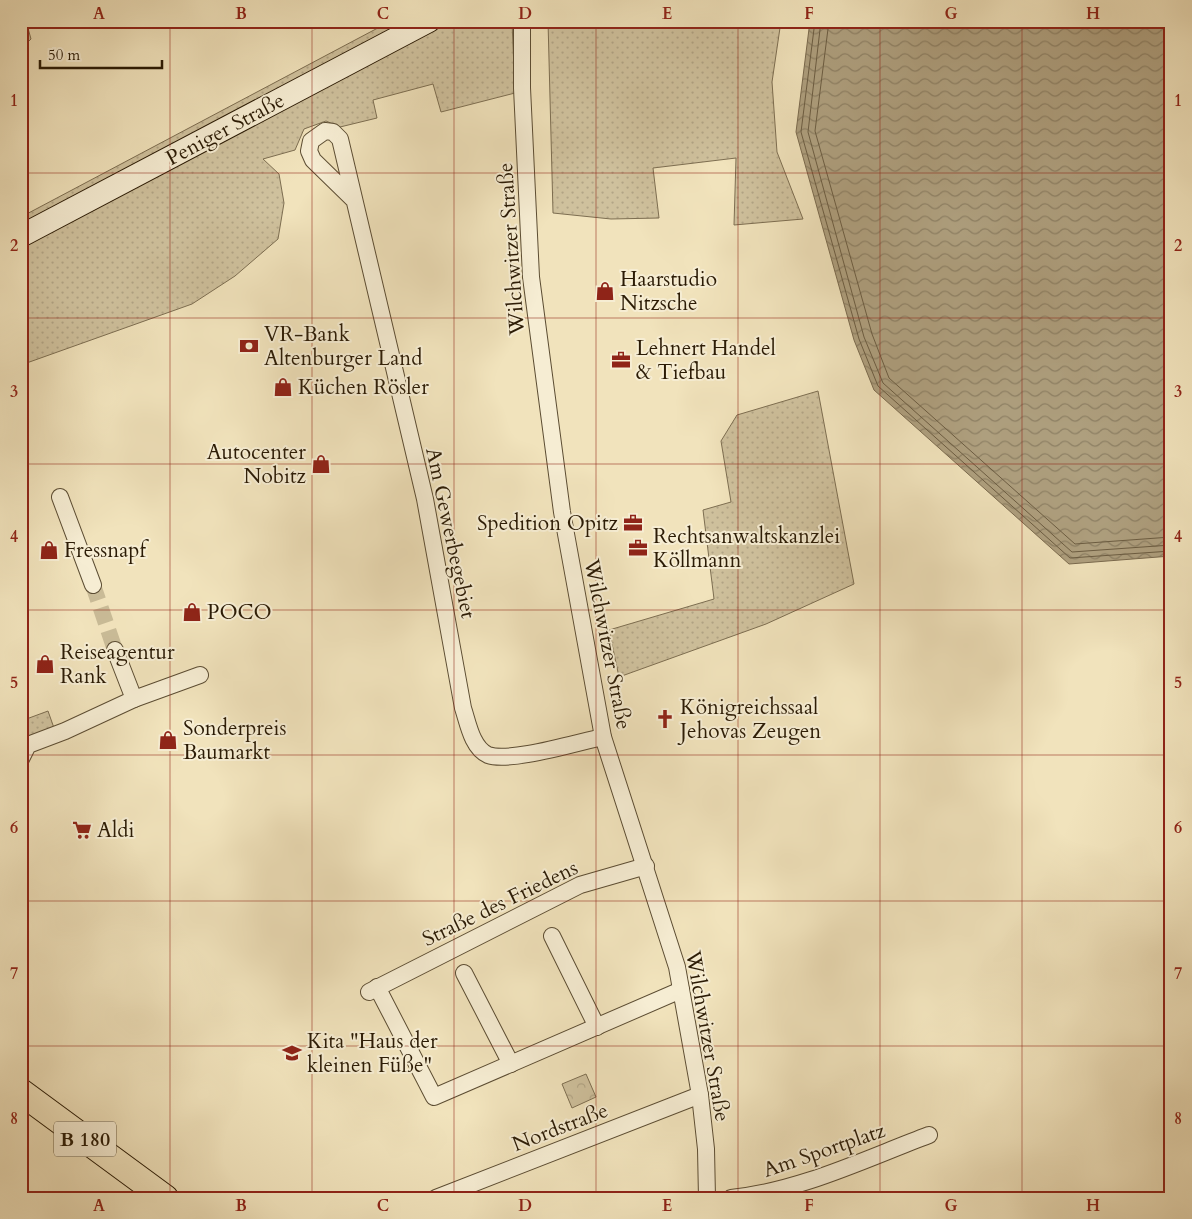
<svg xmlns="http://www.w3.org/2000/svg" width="1192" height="1219" font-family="Cardo,serif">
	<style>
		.grass { fill: url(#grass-dots); stroke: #7d6e51 }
		.forest { fill: url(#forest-crowns); stroke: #7d6e51 }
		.water { fill: url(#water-waves); stroke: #7a6a4e }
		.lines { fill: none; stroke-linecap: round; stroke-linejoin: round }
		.shore { stroke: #6c5d42; stroke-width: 1 }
		.street-tunnel { stroke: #c9bb97; stroke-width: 16; stroke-dasharray: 16 8; stroke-linecap: butt }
		.street-casing { stroke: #5c4d33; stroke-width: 18 }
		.secondary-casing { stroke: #2b1b05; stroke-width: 24 }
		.primary-casing { stroke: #2b1b05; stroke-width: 28 }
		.street { stroke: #f6edd3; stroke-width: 16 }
		.secondary { stroke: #f6edd3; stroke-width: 22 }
		.primary { stroke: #f1e3bc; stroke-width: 26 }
		.grid { fill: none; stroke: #8f2418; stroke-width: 1; stroke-opacity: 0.55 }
		.labels { text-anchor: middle; stroke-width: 4; stroke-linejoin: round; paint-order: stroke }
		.shield { fill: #f6edd3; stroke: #685a43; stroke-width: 1 }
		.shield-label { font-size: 20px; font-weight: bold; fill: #2b1b05 }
		.street-label { font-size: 21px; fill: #2b1b05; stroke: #f6edd3 }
		.poi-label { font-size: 21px; fill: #2b1b05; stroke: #f6edd3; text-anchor: start }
		.neatline { fill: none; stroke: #8f2418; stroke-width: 2 }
		.grid-label { font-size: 16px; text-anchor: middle; font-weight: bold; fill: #8f2418 }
	</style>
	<defs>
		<pattern id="grass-dots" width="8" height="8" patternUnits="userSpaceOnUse" patternTransform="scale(1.25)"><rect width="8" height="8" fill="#cfc19d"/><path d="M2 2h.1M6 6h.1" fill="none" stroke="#b2a586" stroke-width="1.8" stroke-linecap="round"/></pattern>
		<pattern id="forest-crowns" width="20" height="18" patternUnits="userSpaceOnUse" patternTransform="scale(1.25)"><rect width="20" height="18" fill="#cfc19d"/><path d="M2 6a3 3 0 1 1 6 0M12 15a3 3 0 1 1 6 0" fill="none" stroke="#b2a586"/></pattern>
		<pattern id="water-waves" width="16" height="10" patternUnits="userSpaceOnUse" patternTransform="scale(1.25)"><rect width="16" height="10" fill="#ae9f7e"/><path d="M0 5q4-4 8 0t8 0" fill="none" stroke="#8e8165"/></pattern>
	</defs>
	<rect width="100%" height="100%" fill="#f1e3bc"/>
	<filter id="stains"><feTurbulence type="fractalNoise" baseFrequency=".004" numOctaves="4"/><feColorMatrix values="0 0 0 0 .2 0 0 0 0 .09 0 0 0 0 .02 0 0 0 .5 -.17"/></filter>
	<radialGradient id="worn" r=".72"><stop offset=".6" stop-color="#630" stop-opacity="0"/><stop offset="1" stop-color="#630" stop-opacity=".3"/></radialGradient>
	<g class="grass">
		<polygon points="21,21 26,21 31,39 21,49"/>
		<polygon points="391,21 408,21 21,226 21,217"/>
		<polygon points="446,21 512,21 515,93 441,112 433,84 373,100 377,118 340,127 326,121 304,129 295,150 263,159 279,174 284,203 278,239 235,276 192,304 21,365 21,245"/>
		<polygon points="548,21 781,21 772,82 777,152 803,219 734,225 736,158 653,168 659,218 611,219 553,213"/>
		<polygon points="818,391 854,584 766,624 619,677 609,630 714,599 703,510 731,502 721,441 737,415"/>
		<polygon points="48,711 54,728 21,740 21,721"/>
	</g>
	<polygon class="forest" points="586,1074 596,1097 572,1108 562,1084"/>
	<polygon class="water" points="810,21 1171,21 1171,556 1069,564 874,390 854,340 796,132"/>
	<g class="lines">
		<g class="shore">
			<polyline points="815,21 801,132 859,339 878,386 1070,558 1171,551"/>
			<polyline points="821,21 808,132 864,337 883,383 1072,552 1171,545"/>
			<polyline points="829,21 815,131 872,334 889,378 1075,544 1171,537"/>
		</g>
		<polyline class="street-tunnel" points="93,585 115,650"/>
		<g class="street-casing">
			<g id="street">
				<polyline points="522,21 522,88 531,277 562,512 603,737 677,967 700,1095 706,1149 707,1198"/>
				<path d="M 354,200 L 313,160 L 309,151 L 311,141 L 325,131 L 333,132 L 340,139 L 425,499 L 463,708 C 468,723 472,748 488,755 C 510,763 578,742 603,737"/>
				<polyline points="60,497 93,585"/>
				<polyline points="115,650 134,699"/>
				<polyline points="21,759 28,745 65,731 134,699 200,675"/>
				<polyline points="552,936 597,1027"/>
				<polyline points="464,973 511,1064"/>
				<polyline points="377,987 434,1097 681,990"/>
				<polyline points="369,992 580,885 646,866"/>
				<polyline points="436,1198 700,1095"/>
				<path d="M 731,1198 C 800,1191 865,1159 929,1135"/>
			</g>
		</g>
		<g class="secondary-casing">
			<polyline id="secondary" points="21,236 429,21"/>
		</g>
		<g class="primary-casing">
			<polyline id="primary" points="21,1092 165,1198"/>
		</g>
		<use href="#street" class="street"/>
		<use href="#secondary" class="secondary"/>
		<use href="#primary" class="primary"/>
	</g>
	<path class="grid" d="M 170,21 L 170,1198M 312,21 L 312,1198M 454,21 L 454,1198M 596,21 L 596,1198M 738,21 L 738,1198M 880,21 L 880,1198M 1022,21 L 1022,1198M 21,173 L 1171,173M 21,318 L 1171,318M 21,464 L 1171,464M 21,610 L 1171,610M 21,755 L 1171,755M 21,901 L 1171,901M 21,1046 L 1171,1046"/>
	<defs>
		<g id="shop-bare" transform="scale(1.5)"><path d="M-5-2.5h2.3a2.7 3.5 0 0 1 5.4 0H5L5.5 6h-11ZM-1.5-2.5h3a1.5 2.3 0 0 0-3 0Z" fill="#8f2418" stroke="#f6edd3" stroke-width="2.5" paint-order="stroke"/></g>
		<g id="bank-bare" transform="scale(1.5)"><path d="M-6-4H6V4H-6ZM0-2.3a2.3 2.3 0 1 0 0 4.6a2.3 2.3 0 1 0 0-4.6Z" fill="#8f2418" stroke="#f6edd3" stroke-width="2.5" paint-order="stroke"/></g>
		<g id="office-bare" transform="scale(1.5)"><path d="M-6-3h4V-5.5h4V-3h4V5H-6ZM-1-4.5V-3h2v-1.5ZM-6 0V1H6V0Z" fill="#8f2418" stroke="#f6edd3" stroke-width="2.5" paint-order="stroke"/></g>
		<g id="church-bare" transform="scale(1.5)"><path d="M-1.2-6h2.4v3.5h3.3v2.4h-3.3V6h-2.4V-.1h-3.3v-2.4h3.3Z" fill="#8f2418" stroke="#f6edd3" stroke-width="2.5" paint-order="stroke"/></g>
		<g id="supermarket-bare" transform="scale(1.5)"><path d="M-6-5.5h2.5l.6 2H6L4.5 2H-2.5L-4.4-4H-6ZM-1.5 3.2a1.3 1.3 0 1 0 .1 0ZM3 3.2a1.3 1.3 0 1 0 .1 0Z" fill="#8f2418" stroke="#f6edd3" stroke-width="2.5" paint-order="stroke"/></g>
		<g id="school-bare" transform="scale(1.5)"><path d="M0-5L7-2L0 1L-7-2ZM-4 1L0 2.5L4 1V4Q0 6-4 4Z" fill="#8f2418" stroke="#f6edd3" stroke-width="2.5" paint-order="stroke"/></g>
	</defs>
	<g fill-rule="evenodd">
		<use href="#shop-bare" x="605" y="291"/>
		<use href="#bank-bare" x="249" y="346"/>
		<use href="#office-bare" x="621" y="360"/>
		<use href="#shop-bare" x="283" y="387"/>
		<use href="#shop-bare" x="321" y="464"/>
		<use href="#office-bare" x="633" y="523"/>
		<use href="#office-bare" x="638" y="548"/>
		<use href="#shop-bare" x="49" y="550"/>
		<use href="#shop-bare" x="192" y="612"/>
		<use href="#shop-bare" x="45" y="664"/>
		<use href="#church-bare" x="665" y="719"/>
		<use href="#shop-bare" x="168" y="740"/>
		<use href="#supermarket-bare" x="82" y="830"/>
		<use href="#school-bare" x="292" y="1053"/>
	</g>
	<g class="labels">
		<rect class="shield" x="54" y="1121.5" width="62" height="35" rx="4"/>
		<g class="shield-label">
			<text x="85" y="1146">B 180</text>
		</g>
		<g class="street-label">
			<text transform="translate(225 129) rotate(-28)" y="7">Peniger Straße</text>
			<text transform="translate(511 249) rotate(-94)" y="7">Wilchwitzer Straße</text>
			<text transform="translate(451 533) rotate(78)" y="7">Am Gewerbegebiet</text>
			<text transform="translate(608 644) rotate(79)" y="7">Wilchwitzer Straße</text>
			<text transform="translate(500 903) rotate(-26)" y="7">Straße des Friedens</text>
			<text transform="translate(708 1036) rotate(80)" y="7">Wilchwitzer Straße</text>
			<text transform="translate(560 1127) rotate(-21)" y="7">Nordstraße</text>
			<text transform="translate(824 1150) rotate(-19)" y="7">Am Sportplatz</text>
		</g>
		<g class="poi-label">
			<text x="620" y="286">Haarstudio<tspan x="620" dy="24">Nitzsche</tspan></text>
			<text x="264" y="341">VR-Bank<tspan x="264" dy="24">Altenburger Land</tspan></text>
			<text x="636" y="355">Lehnert Handel<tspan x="636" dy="24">&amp; Tiefbau</tspan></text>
			<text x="298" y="394">Küchen Rösler</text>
			<text x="306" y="459" text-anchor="end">Autocenter<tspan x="306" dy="24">Nobitz</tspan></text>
			<text x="618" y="530" text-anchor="end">Spedition Opitz</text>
			<text x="653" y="543">Rechtsanwaltskanzlei<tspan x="653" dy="24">Köllmann</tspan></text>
			<text x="64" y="557">Fressnapf</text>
			<text x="207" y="619">POCO</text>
			<text x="60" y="659">Reiseagentur<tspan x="60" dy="24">Rank</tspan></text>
			<text x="680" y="714">Königreichssaal<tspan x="680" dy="24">Jehovas Zeugen</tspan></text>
			<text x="183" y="735">Sonderpreis<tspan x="183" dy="24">Baumarkt</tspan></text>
			<text x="97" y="837">Aldi</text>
			<text x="307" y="1048">Kita "Haus der<tspan x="307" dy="24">kleinen Füße"</tspan></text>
		</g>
	</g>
	<rect width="1192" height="1219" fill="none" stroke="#f1e3bc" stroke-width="55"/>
	<path d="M40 60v8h122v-8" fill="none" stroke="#2b1b05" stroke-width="2.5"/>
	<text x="48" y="60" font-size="15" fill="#2b1b05" stroke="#f6edd3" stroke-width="4" paint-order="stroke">50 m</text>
	<rect x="28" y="28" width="1136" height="1164" class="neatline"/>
	<g class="grid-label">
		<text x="99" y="19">A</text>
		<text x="241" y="19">B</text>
		<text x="383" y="19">C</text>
		<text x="525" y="19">D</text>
		<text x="667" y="19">E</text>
		<text x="809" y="19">F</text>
		<text x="951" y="19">G</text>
		<text x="1093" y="19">H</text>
		<text x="14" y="106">1</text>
		<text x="1178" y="106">1</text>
		<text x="14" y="251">2</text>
		<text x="1178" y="251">2</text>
		<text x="14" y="397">3</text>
		<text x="1178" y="397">3</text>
		<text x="14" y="542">4</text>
		<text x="1178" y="542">4</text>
		<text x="14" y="688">5</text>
		<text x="1178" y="688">5</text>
		<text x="14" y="833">6</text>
		<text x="1178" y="833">6</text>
		<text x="14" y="979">7</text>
		<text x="1178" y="979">7</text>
		<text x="14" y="1124">8</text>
		<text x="1178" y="1124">8</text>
		<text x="99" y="1211">A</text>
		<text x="241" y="1211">B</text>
		<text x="383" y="1211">C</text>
		<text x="525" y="1211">D</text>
		<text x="667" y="1211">E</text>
		<text x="809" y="1211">F</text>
		<text x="951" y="1211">G</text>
		<text x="1093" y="1211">H</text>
	</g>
	<rect width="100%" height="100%" filter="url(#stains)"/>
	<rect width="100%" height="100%" fill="url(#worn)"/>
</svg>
